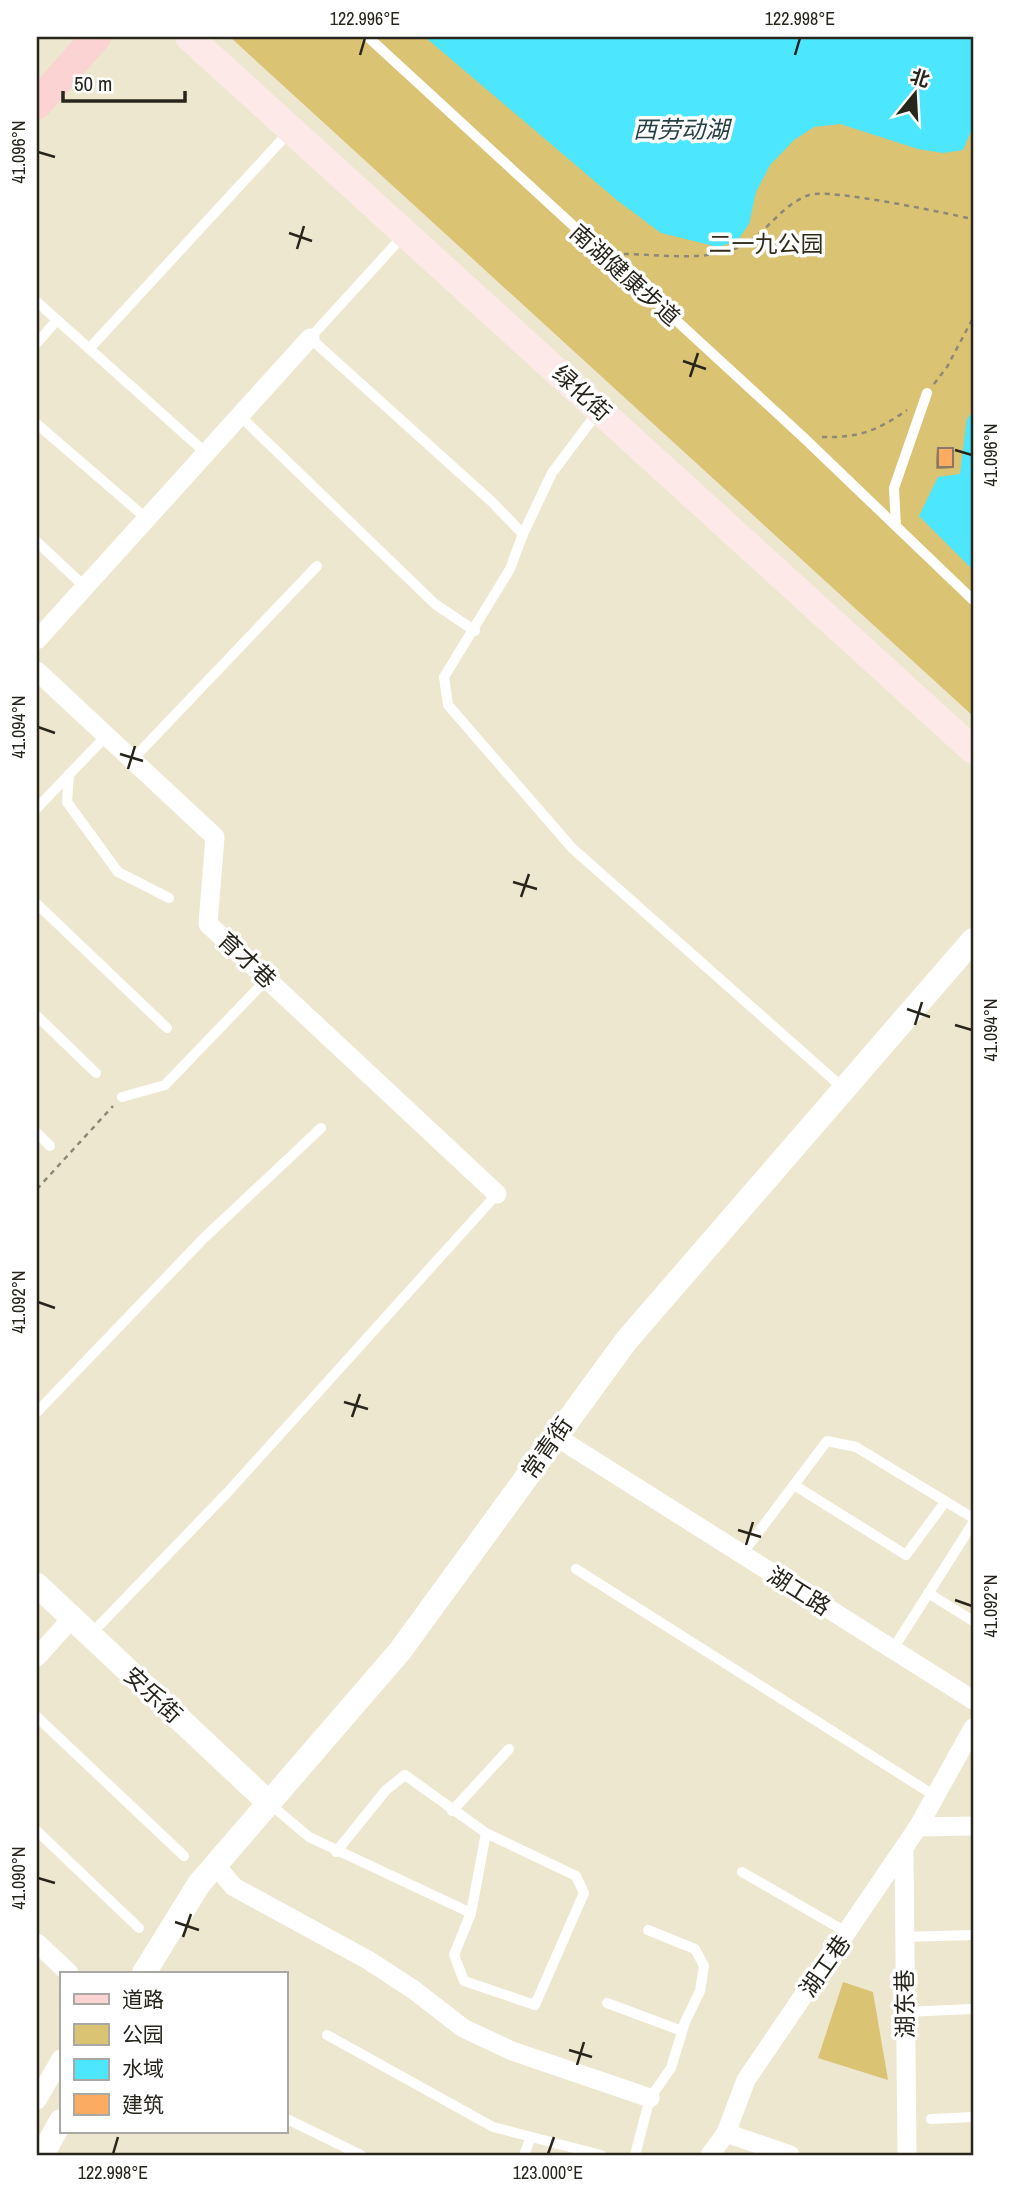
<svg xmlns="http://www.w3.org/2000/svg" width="1010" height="2192" font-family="'Archivo Narrow','Noto Sans SC',sans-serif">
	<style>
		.green { fill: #dac373 }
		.water { fill: #4ce6fe }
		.building { fill: #fbac62; stroke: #8b7869; stroke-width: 2; filter: url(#shadow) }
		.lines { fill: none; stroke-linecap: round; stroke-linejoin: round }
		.path { stroke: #8d8877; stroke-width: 2.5; stroke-dasharray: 5 5; stroke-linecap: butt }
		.service { stroke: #fff; stroke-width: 10 }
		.minor { stroke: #fff; stroke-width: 19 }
		.tertiary { stroke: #fff; stroke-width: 24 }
		.secondary { stroke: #fde9e8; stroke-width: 28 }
		.primary { stroke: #fbd3d2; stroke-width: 30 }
		.ticks { fill: none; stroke: #27251c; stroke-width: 2.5 }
		.labels { text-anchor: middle; stroke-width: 7; stroke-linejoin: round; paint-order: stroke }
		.park-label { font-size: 23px; fill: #312c19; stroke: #fff }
		.street-label { font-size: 23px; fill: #27251c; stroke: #fff }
		.water-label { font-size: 24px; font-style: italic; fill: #284145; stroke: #fff }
		.neatline { fill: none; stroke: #27251c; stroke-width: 2.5 }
		.ticks-label { font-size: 18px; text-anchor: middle; fill: #27251c }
	</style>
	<defs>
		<filter id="shadow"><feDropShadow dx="-6" dy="6" stdDeviation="3.5" flood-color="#0004"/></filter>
	</defs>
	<rect width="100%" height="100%" fill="#eee7cf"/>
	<g class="green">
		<polygon points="230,37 973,37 973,716"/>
		<polygon points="843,1982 873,1992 888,2080 818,2058"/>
	</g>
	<g class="water">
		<polygon points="425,37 971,37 973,127 963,150 943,153 918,149 840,124 814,127 794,140 770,165 756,192 749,224 737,241 718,247 661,233 618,201"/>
		<polygon points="973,411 973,570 919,516 938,477 960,474 967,419"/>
	</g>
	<rect class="building" x="938" y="448" width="15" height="19"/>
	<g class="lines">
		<g class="path">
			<path d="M 624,254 C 664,254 720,265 754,238 C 772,224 786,203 809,195 C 831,188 944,213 973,219"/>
			<polyline points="934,384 947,367 973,318"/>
			<path d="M 822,437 C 858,438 877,431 907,410"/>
			<polyline points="37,1189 113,1106"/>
		</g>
		<g class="service">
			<polyline points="368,37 803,437 973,600"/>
			<polyline points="404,235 310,338 491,501 523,534 510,569 444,677 448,705 572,848 843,1088"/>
			<polyline points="37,302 207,454"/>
			<polyline points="37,343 57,320"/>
			<polyline points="89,349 290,131"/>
			<polyline points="240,416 435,604 475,631"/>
			<polyline points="37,424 147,519"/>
			<polyline points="896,526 894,488 927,393"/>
			<polyline points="523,534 552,473 597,413"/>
			<polyline points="37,542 85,587"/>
			<polyline points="133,759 317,566"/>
			<polyline points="69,774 67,802 118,872 169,898"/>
			<polyline points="37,808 107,735"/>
			<polyline points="37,904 167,1028"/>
			<polyline points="37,1016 96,1073"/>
			<polyline points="122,1097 165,1085 267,979"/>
			<polyline points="37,1133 50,1146"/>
			<polyline points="37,1412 204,1238 321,1128"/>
			<polyline points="794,1485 906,1555 945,1502"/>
			<polyline points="742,1554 827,1441 856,1447 973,1518"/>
			<polyline points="576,1569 935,1796"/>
			<polyline points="928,1593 973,1621"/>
			<polyline points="91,1634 227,1493 497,1194"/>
			<polyline points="893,1649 973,1523"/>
			<polyline points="37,1717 184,1856"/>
			<polyline points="270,1804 309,1837 471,1913"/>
			<polyline points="452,1811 509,1749"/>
			<polyline points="37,1831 139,1928"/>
			<polyline points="336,1852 386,1790 405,1775 486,1833 576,1876 584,1893 535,2005 464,1981 454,1955 471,1913 486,1833"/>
			<polyline points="742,1872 841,1929"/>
			<polyline points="904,1937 973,1935"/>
			<polyline points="607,2003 682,2031"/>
			<polyline points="905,2012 973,2009"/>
			<polyline points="327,2035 493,2127 601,2155"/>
			<polyline points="285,2118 361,2155"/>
			<polyline points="931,2119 973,2117"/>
			<polyline points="524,2155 531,2137"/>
			<polyline points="635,2155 650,2098 671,2068 685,2022 700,1991 704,1966 695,1949 648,1930"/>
		</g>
		<g class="minor">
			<polyline points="37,640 310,338"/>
			<polyline points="37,671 215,837 208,924 497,1194"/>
			<polyline points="555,1436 973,1700"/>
			<polyline points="37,1657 72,1618"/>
			<polyline points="918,1827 973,1728"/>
			<polyline points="904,1852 907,2155"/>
			<polyline points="216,1866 234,1887 368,1960 414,1990 463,2028 512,2051 650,2098"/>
			<polyline points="37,1943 69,1973"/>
			<polyline points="37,2100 61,2059"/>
			<polyline points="726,2133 790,2155"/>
			<polyline points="710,2155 726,2133 746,2080 918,1827 973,1826"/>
		</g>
		<g class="tertiary">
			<polyline points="37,1585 270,1804"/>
			<polyline points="144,1973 199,1884 400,1651 626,1341 973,940"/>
			<polyline points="42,2155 61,2121"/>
		</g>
		<polyline class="secondary" points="189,37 973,750"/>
		<polyline class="primary" points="37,104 96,37"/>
	</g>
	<path class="ticks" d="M 360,55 L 365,38M 795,55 L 800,38M 38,152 L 55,157M 289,233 L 312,241M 297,249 L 304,226M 683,361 L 706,369M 690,377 L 698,353M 955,450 L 972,455M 38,727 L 55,733M 120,754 L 143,761M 128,769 L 135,746M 513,882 L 537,889M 521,897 L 529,874M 907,1009 L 930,1017M 915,1025 L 922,1002M 955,1025 L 972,1030M 38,1302 L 55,1308M 344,1402 L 368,1409M 352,1417 L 360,1394M 738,1530 L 761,1537M 746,1545 L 753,1522M 955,1600 L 972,1606M 38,1878 L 55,1883M 175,1922 L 199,1930M 183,1937 L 191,1914M 569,2050 L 592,2057M 577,2065 L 584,2042M 113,2154 L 118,2137M 548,2154 L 554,2137"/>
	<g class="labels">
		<g class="park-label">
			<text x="766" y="252">二一九公园</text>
		</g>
		<g class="street-label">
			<text transform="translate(625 275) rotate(42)" y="8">南湖健康步道</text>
			<text transform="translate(582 393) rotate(42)" y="8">绿化街</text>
			<text transform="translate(247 960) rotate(43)" y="8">育才巷</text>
			<text transform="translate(547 1448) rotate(-55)" y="8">常青街</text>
			<text transform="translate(799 1591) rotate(32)" y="8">湖工路</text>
			<text transform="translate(153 1695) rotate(43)" y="8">安乐街</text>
			<text transform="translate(825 1966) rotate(-55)" y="8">湖工巷</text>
			<text transform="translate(905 2004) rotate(-91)" y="8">湖东巷</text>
		</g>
		<g class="water-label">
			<text x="681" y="138">西劳动湖</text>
		</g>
	</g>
	<rect width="1010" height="2192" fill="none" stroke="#ffffff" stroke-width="77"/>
	<rect x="60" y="1972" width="228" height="161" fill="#ffffff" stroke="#a9a8a4" stroke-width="2"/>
	<rect x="74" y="1994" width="35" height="10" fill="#fbd3d2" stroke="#a9a8a4" stroke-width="2"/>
	<text x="122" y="2007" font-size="21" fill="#27251c">道路</text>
	<rect x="74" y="2024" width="35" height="21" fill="#dac373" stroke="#a9a8a4" stroke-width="2"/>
	<text x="122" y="2042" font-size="21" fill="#27251c">公园</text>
	<rect x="74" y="2059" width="35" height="21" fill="#4ce6fe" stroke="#a9a8a4" stroke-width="2"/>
	<text x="122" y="2076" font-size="21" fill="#27251c">水域</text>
	<rect x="74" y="2094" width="35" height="21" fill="#fbac62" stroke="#a9a8a4" stroke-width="2"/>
	<text x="122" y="2112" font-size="21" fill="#27251c">建筑</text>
	<g transform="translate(915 94) rotate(18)" stroke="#ffffff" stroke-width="5" paint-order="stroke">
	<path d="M0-5L12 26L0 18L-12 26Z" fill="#27251c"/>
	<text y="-10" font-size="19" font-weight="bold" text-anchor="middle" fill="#27251c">北</text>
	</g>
	<path d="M63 91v10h122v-10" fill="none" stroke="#27251c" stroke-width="3.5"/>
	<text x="74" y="91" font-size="21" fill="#27251c" stroke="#ffffff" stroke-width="5" paint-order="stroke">50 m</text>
	<rect x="38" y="38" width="934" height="2116" class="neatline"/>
	<g class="ticks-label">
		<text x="365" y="25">122.996°E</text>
		<text x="800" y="25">122.998°E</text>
		<text transform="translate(19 152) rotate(-90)" y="6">41.096°N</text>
		<text transform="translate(991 455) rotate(-90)" y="6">41.096°N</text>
		<text transform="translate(19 727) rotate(-90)" y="6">41.094°N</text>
		<text transform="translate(991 1030) rotate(-90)" y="6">41.094°N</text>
		<text transform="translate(19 1302) rotate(-90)" y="6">41.092°N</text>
		<text transform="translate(991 1606) rotate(-90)" y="6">41.092°N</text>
		<text transform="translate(19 1878) rotate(-90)" y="6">41.090°N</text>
		<text x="113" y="2179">122.998°E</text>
		<text x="548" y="2179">123.000°E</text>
	</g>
</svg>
